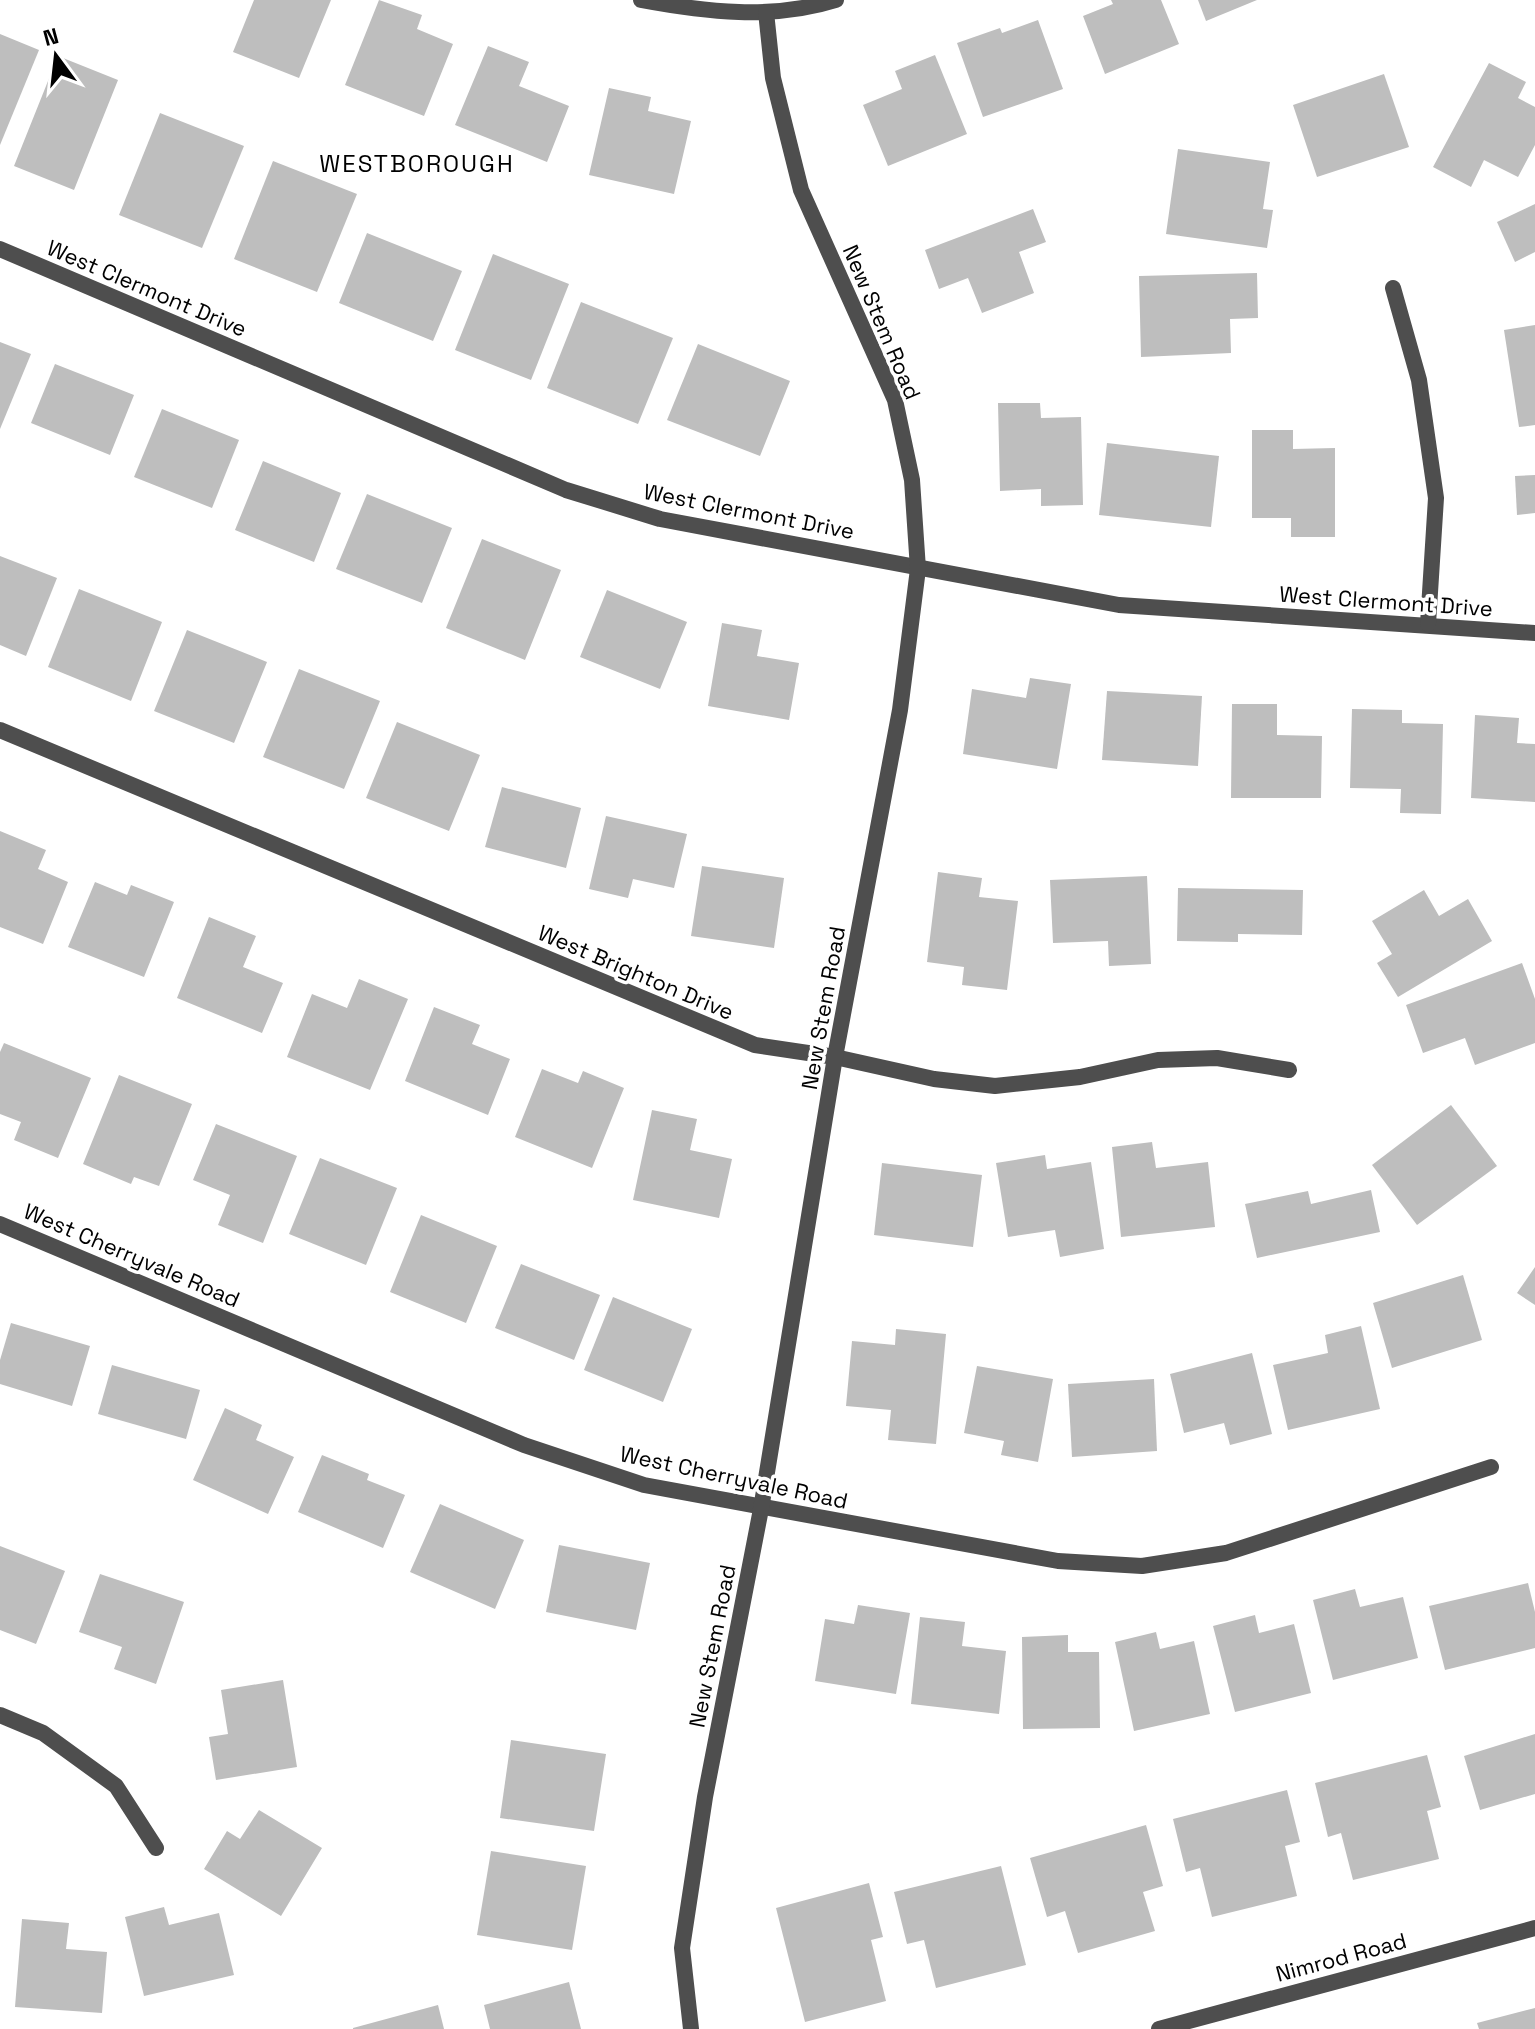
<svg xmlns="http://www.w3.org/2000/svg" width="1535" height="2029" font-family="'Space Grotesk',sans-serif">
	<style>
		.building { fill: #bebebe }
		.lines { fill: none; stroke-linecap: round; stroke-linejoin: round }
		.street { stroke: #4e4e4e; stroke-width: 16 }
		.labels { text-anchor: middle; stroke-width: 7; stroke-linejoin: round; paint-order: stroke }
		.street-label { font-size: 22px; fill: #000; stroke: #fff }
		.neighbourhood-label { font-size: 24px; letter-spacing: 2px; fill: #000; stroke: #fff }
	</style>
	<rect width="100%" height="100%" fill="#fff"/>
	<g class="building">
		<polygon points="254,0 331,0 299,78 233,52"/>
		<polygon points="379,0 422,15 417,29 453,44 424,116 345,85"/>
		<polygon points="1111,0 1161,0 1179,44 1105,74 1083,16 1113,4"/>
		<polygon points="1198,0 1257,0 1206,21"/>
		<polygon points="1038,20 1063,89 983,117 957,43 1000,28 1002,33"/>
		<polygon points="0,34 39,50 0,145"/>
		<polygon points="488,46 529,62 519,86 569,106 547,162 455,125"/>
		<polygon points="935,55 967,134 888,166 863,105 902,89 895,71"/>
		<polygon points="58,56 118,80 74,190 14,166"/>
		<polygon points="1489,63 1526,82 1518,98 1535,107 1535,145 1518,177 1484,160 1471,187 1433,167"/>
		<polygon points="1384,74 1409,147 1317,177 1293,105"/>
		<polygon points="609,88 651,97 648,111 691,121 674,194 589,175"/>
		<polygon points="160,113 244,146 202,248 119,215"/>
		<polygon points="1178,149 1270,162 1263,209 1273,210 1267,248 1166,234"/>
		<polygon points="273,161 357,194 317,292 234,259"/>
		<polygon points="1535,204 1535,252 1515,262 1497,222"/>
		<polygon points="1033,209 1046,242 1019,252 1034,293 982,313 968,278 939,289 925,250"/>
		<polygon points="367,233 462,271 433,341 339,303"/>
		<polygon points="493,254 569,284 531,380 455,350"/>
		<polygon points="1257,273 1258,318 1230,319 1231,353 1141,357 1139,276"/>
		<polygon points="581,302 673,338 638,424 547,388"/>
		<polygon points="1535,325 1535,425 1519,427 1504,330"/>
		<polygon points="0,342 31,354 0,429"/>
		<polygon points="698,344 790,381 760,456 667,420"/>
		<polygon points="55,364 134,395 110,455 31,423"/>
		<polygon points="998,403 1040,403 1041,418 1081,417 1083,505 1041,506 1041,489 1000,491"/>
		<polygon points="162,409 239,440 212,508 134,477"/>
		<polygon points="1252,430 1293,430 1293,449 1335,448 1335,537 1291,537 1291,518 1252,518"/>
		<polygon points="1107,443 1219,456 1211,527 1099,515"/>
		<polygon points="263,461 341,493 314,562 235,530"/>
		<polygon points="1535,475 1535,513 1517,515 1515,476"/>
		<polygon points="367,494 452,528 422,603 336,569"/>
		<polygon points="482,539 561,570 525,660 446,628"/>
		<polygon points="0,556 57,578 26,656 0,645"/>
		<polygon points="79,589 162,622 131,701 48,667"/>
		<polygon points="607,590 687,622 660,689 580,657"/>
		<polygon points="722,623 762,630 757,656 799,663 789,720 708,706"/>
		<polygon points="187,630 267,662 234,743 154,711"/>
		<polygon points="299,669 380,701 344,789 263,757"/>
		<polygon points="1030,678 1071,684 1057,769 963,754 972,689 1026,698"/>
		<polygon points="1107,691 1202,696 1198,766 1102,760"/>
		<polygon points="1232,704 1277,704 1277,735 1322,736 1321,798 1231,798"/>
		<polygon points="1352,709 1402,710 1402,723 1443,724 1441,814 1400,813 1401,789 1350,788"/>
		<polygon points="1475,715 1519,718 1517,743 1535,744 1535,802 1471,798"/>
		<polygon points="397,722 480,755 449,831 366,798"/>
		<polygon points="502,787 581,808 566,868 485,847"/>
		<polygon points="606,816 687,834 674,888 633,879 628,898 589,889"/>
		<polygon points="0,831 46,850 38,869 68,882 43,944 0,927"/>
		<polygon points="702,866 784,878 774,948 691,936"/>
		<polygon points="938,872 982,878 979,897 1018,901 1007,990 962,985 964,967 927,962"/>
		<polygon points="1147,876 1151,964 1109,966 1108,941 1053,943 1050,880"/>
		<polygon points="95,882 127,895 131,885 174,902 144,977 68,947"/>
		<polygon points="1178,888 1303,890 1302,935 1238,934 1238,942 1177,941"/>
		<polygon points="1424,890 1439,916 1468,899 1492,941 1398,997 1377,963 1392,954 1372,921"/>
		<polygon points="209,917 256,936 243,967 283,983 262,1033 177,998"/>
		<polygon points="1522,963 1535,999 1535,1043 1475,1065 1465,1038 1423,1053 1406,1005"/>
		<polygon points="359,979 408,999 370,1090 287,1057 312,994 347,1008"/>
		<polygon points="434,1007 480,1025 472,1044 510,1059 488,1115 405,1081"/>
		<polygon points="4,1043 91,1078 58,1158 14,1140 21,1122 0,1114 0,1052"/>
		<polygon points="542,1069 578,1083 583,1071 624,1088 592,1168 515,1137"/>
		<polygon points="119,1075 192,1104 159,1186 134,1177 131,1184 83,1164"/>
		<polygon points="1451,1105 1497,1166 1417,1225 1372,1165"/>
		<polygon points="652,1110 697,1119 690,1150 732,1159 719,1218 633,1200"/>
		<polygon points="216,1124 297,1156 263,1243 218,1225 230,1195 193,1180"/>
		<polygon points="1152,1142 1156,1168 1208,1162 1215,1227 1121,1237 1112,1147"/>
		<polygon points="1045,1155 1047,1169 1091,1162 1104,1249 1060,1257 1055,1230 1008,1237 996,1163"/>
		<polygon points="320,1158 397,1188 366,1265 289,1234"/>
		<polygon points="882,1163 982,1175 973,1247 874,1235"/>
		<polygon points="1371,1190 1380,1232 1257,1258 1245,1204 1308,1191 1311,1204"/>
		<polygon points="421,1215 497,1246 466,1323 390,1292"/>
		<polygon points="521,1264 600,1295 574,1360 495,1328"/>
		<polygon points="1535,1267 1535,1305 1517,1293"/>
		<polygon points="1463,1275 1482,1340 1392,1368 1373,1303"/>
		<polygon points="613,1297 692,1329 663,1402 584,1370"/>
		<polygon points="11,1323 90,1346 72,1406 0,1384 0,1360"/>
		<polygon points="1361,1326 1380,1409 1288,1430 1273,1365 1328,1353 1325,1335"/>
		<polygon points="896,1329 946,1334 936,1444 888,1440 891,1410 846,1406 852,1341 895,1345"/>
		<polygon points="1252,1353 1272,1434 1230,1445 1224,1423 1184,1433 1170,1374"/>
		<polygon points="112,1365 200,1390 186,1439 98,1414"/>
		<polygon points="977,1366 1053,1379 1038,1462 1001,1455 1004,1441 964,1433"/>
		<polygon points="1154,1379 1157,1451 1072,1457 1068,1384"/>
		<polygon points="225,1408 262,1425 256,1440 294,1457 268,1514 193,1480"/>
		<polygon points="322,1455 369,1474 367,1480 405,1495 383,1548 298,1512"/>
		<polygon points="440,1504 524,1540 495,1609 410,1572"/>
		<polygon points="559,1545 650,1563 636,1630 546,1612"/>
		<polygon points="0,1546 65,1571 36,1644 0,1630"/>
		<polygon points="100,1574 184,1602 156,1684 114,1669 122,1647 79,1632"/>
		<polygon points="1528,1583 1535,1612 1535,1648 1445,1670 1429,1606"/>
		<polygon points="1355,1589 1360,1607 1403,1597 1418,1658 1333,1680 1313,1600"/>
		<polygon points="858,1605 910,1613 896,1694 815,1681 825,1619 854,1624"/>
		<polygon points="1255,1615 1259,1633 1294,1624 1311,1693 1235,1712 1213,1626"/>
		<polygon points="920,1617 965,1622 962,1646 1006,1651 999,1714 911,1704"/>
		<polygon points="1156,1632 1160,1649 1194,1641 1210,1714 1134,1731 1115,1642"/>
		<polygon points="1068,1635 1068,1652 1099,1652 1100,1728 1023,1729 1022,1637"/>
		<polygon points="283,1680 297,1767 216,1780 209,1737 228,1734 221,1690"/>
		<polygon points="1535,1734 1535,1794 1480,1810 1464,1756"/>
		<polygon points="511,1740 606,1754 594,1831 500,1818"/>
		<polygon points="1427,1755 1441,1807 1427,1811 1439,1859 1353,1880 1341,1833 1328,1837 1315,1783"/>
		<polygon points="1287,1790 1300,1842 1285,1846 1297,1896 1212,1917 1200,1868 1186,1872 1173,1819"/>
		<polygon points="259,1810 322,1848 281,1916 204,1869 227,1831 240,1839"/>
		<polygon points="1146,1825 1163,1886 1143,1892 1155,1931 1078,1953 1065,1911 1047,1917 1030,1858"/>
		<polygon points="491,1851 586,1866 572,1950 477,1935"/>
		<polygon points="1001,1866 1026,1965 936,1988 924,1940 907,1944 894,1892"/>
		<polygon points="869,1883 883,1937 871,1940 886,2001 805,2022 776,1908"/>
		<polygon points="164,1907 169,1925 219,1913 234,1975 144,1996 125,1917"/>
		<polygon points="22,1919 69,1923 66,1949 107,1952 102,2013 15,2007"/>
		<polygon points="569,1982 581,2029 490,2029 484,2005"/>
		<polygon points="438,2005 444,2029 353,2029 353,2028"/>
		<polygon points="1535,2008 1535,2029 1479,2029 1477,2023"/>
	</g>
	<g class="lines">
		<g class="street">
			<path d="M 641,0 C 705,12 773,20 836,0"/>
			<polyline points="0,249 566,490 660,519 1119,605 1535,633"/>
			<polyline points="1393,288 1419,380 1436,498 1428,624"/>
			<polyline points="0,730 755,1045 835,1057 934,1079 995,1086 1080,1077 1158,1060 1217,1058 1289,1070"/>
			<polyline points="0,1224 524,1445 644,1485 1058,1561 1142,1566 1226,1553 1491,1467"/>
			<polyline points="0,1715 43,1733 116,1786 156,1848"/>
			<polyline points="691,2029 682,1948 705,1797 761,1509 835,1057 900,710 918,569 912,480 895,400 801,190 773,78 766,12"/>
			<polyline points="1159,2029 1535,1928"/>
		</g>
	</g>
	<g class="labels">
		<g class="street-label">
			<text transform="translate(147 288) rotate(23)" y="8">West Clermont Drive</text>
			<text transform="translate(882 322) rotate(67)" y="8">New Stem Road</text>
			<text transform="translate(749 511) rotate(11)" y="8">West Clermont Drive</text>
			<text transform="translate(1386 601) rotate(4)" y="8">West Clermont Drive</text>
			<text transform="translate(636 972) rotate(23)" y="8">West Brighton Drive</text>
			<text transform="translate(823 1008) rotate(-80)" y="8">New Stem Road</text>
			<text transform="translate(132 1255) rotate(23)" y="8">West Cherryvale Road</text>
			<text transform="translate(734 1477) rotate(12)" y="8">West Cherryvale Road</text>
			<text transform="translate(712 1646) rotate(-79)" y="8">New Stem Road</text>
			<text transform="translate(1341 1957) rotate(-15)" y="8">Nimrod Road</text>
		</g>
		<g class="neighbourhood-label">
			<text x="417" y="172">WESTBOROUGH</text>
		</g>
	</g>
	<g transform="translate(56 56) rotate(345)" stroke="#ffffff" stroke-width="6" paint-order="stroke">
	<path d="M0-6L14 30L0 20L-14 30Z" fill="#000000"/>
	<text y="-12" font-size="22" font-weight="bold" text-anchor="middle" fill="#000000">N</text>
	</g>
</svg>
